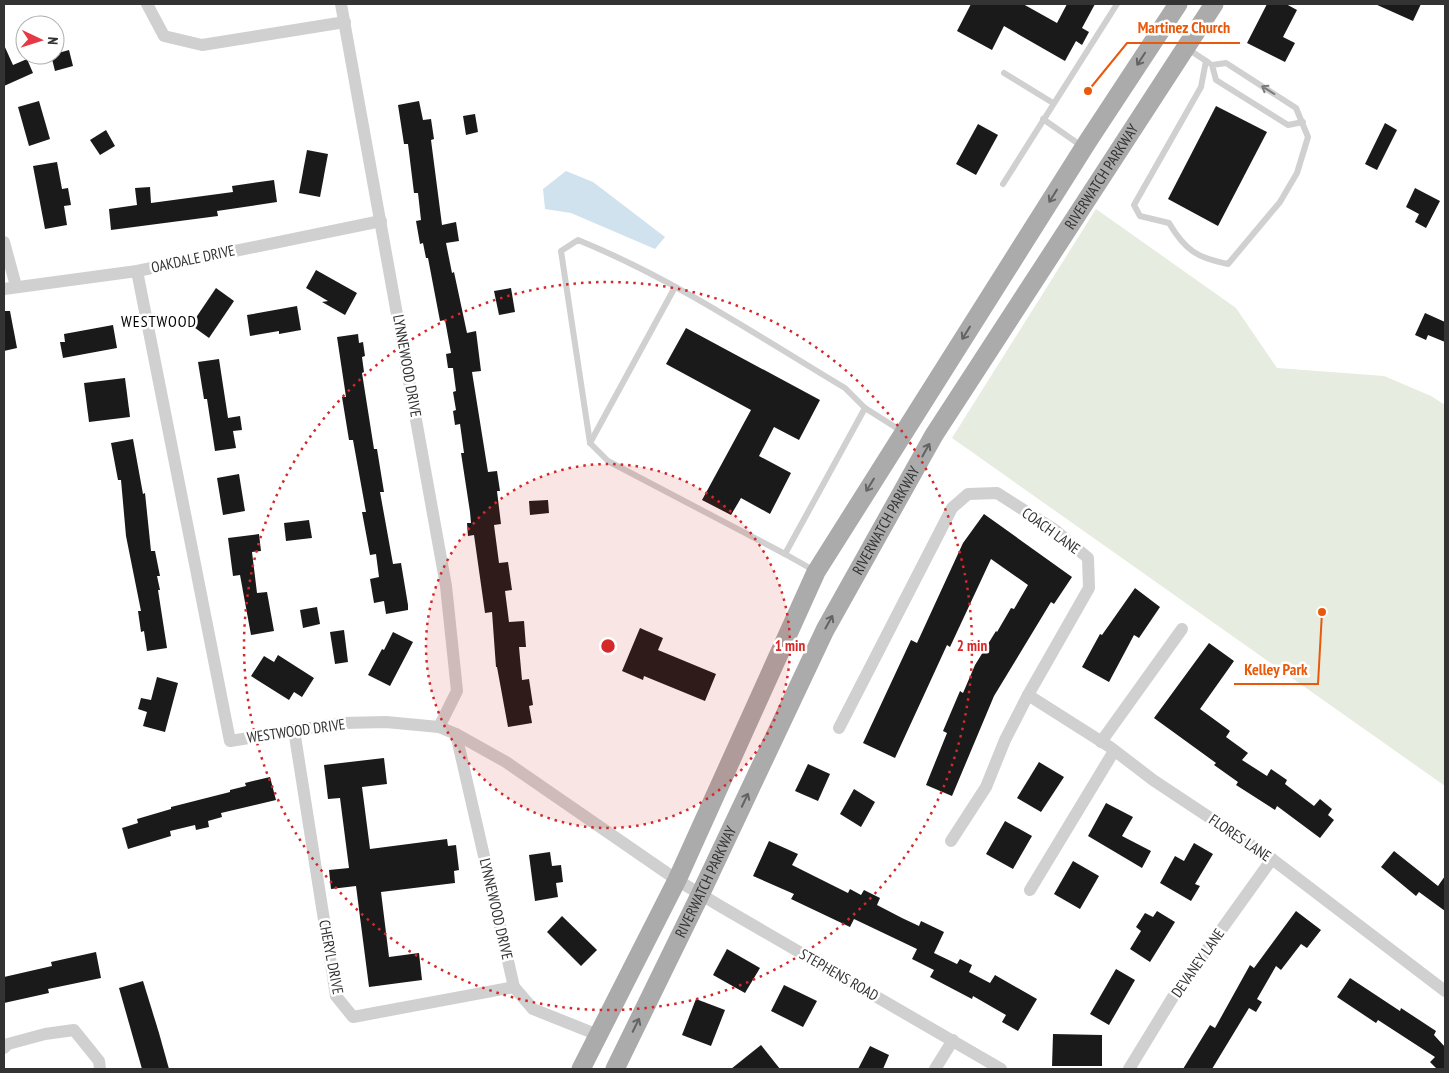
<svg xmlns="http://www.w3.org/2000/svg" width="1449" height="1073" font-family="'PT Sans Narrow',sans-serif">
	<style>
		.green { fill: #e6ecdf }
		.water { fill: #cfe2ee }
		.building { fill: #1a1a1a }
		.lines { fill: none; stroke-linecap: round; stroke-linejoin: round }
		.service { stroke: #d0d0d0; stroke-width: 6 }
		.minor { stroke: #d0d0d0; stroke-width: 12 }
		.primary { stroke: #ababab; stroke-width: 19 }
		.oneway { stroke: #636363 }
		.oneway2 { stroke: #7a7a7a }
		.ring { fill: none; stroke: #d62828; stroke-width: 2.5; stroke-dasharray: 2.5 5 }
		.labels { text-anchor: middle; stroke-width: 5; stroke-linejoin: round; paint-order: stroke }
		.street-label { font-size: 15px; fill: #333; stroke: #fff }
		.neighbourhood-label { font-size: 16px; letter-spacing: 1px; fill: #000; stroke: #fff }
		.centre { fill: #d62828; stroke: #fff; stroke-width: 2.5 }
		.ring-label { font-size: 15px; text-anchor: middle; font-weight: bold; fill: #d62828; stroke: #fff; stroke-width: 5; stroke-linejoin: round; paint-order: stroke }
		.leader { fill: none; stroke: #e8590c; stroke-width: 2 }
		.callout-dot { fill: #e8590c; stroke: #fff; stroke-width: 2 }
		.callout-label { font-size: 16px; text-anchor: middle; font-weight: bold; fill: #e8590c; stroke: #fff; stroke-width: 5; stroke-linejoin: round; paint-order: stroke }
	</style>
	<rect width="100%" height="100%" fill="#fff"/>
	<polygon class="green" points="1096,209 1236,308 1277,368 1384,376 1431,396 1445,405 1445,786 952,438"/>
	<polygon class="water" points="566,171 593,182 665,237 655,249 571,213 545,209 543,189"/>
	<g class="building">
		<polygon points="971,4 1023,4 1057,23 1067,4 1095,4 1082,28 1089,32 1082,45 1076,41 1065,61 1004,26 992,50 957,31"/>
		<polygon points="1267,4 1286,4 1297,10 1283,37 1295,43 1285,62 1247,43"/>
		<polygon points="1375,4 1421,4 1413,21"/>
		<polygon points="4,45 13,65 27,59 33,73 4,86"/>
		<polygon points="69,50 73,66 55,71 51,55"/>
		<polygon points="39,101 50,139 29,146 18,107"/>
		<polygon points="419,101 423,120 431,119 434,139 431,140 442,225 456,222 459,241 446,243 452,273 454,272 467,333 476,331 481,371 472,372 488,472 497,471 500,491 497,491 501,524 494,525 499,563 508,562 512,590 505,591 509,622 524,621 526,647 519,647 522,680 529,679 533,705 529,706 532,723 508,727 497,667 496,667 492,612 485,613 474,535 468,536 467,523 471,523 470,512 461,453 464,453 460,424 455,425 453,411 456,410 453,392 456,391 453,368 448,368 446,354 451,353 445,320 440,321 428,258 426,258 423,243 420,244 416,221 421,220 418,193 414,193 408,144 404,144 398,105"/>
		<polygon points="1216,106 1267,132 1218,226 1168,199"/>
		<polygon points="475,114 478,132 466,135 463,116"/>
		<polygon points="1385,123 1397,130 1377,170 1365,164"/>
		<polygon points="978,124 998,135 976,175 956,164"/>
		<polygon points="106,130 115,146 100,155 90,140"/>
		<polygon points="307,150 328,154 320,197 299,193"/>
		<polygon points="57,162 62,189 68,188 71,205 64,206 67,225 45,229 33,166"/>
		<polygon points="274,180 277,202 217,211 218,216 111,230 109,209 137,205 135,188 150,187 151,203 233,192 232,186"/>
		<polygon points="1415,188 1440,201 1426,228 1415,222 1419,214 1406,207"/>
		<polygon points="316,270 357,293 345,315 322,302 328,301 306,288"/>
		<polygon points="216,288 234,301 209,338 191,325"/>
		<polygon points="511,288 515,312 499,315 494,291"/>
		<polygon points="297,306 301,330 279,334 279,331 250,336 247,315"/>
		<polygon points="4,311 10,311 17,348 4,351"/>
		<polygon points="1425,313 1445,322 1445,342 1428,335 1426,340 1415,335"/>
		<polygon points="113,325 117,348 63,358 60,342 65,342 64,334"/>
		<polygon points="686,328 820,400 799,440 774,427 759,456 791,473 770,514 741,498 731,515 702,500 751,410 666,364"/>
		<polygon points="358,334 359,343 363,342 365,356 362,357 364,372 362,373 374,449 377,449 384,492 380,492 393,564 401,563 408,605 408,610 386,614 384,601 374,603 370,579 379,577 376,554 370,555 362,512 366,512 353,440 349,440 342,397 346,397 337,337"/>
		<polygon points="219,359 228,418 240,416 242,430 233,431 236,448 215,451 207,399 204,399 198,362"/>
		<polygon points="125,378 130,417 89,422 84,383"/>
		<polygon points="133,439 143,494 145,493 151,551 155,551 160,576 157,576 160,590 158,590 167,648 147,651 144,631 141,632 138,611 141,611 126,536 121,480 118,480 111,443"/>
		<polygon points="239,474 245,511 223,515 217,478"/>
		<polygon points="548,500 549,513 530,515 529,501"/>
		<polygon points="984,514 1072,577 1054,604 1051,602 994,696 952,796 926,785 947,733 943,731 960,691 963,693 975,665 996,631 997,632 1011,608 1014,609 1028,585 991,559 950,647 947,645 895,758 863,743 911,640 917,643 963,543"/>
		<polygon points="309,520 312,538 286,541 284,523"/>
		<polygon points="259,534 261,551 252,552 257,593 267,592 274,631 251,635 240,575 233,576 228,538"/>
		<polygon points="1135,588 1160,607 1139,638 1134,635 1109,682 1082,667 1100,634 1102,635"/>
		<polygon points="317,607 320,624 303,628 300,610"/>
		<polygon points="640,628 663,638 658,650 716,674 705,701 644,676 643,680 622,671"/>
		<polygon points="344,630 348,662 335,664 330,632"/>
		<polygon points="393,632 413,642 390,686 368,675 382,649 384,650"/>
		<polygon points="1209,643 1234,661 1200,709 1230,731 1226,737 1248,753 1242,760 1267,776 1271,769 1287,780 1285,784 1314,806 1320,799 1332,809 1328,815 1334,820 1320,838 1277,806 1275,810 1236,785 1238,782 1214,765 1216,763 1154,718"/>
		<polygon points="278,655 314,678 302,697 294,692 289,700 251,676 264,656 274,662"/>
		<polygon points="157,677 178,683 165,732 143,726 147,712 138,709 141,698 151,700"/>
		<polygon points="384,758 387,784 362,787 370,849 447,839 448,846 456,845 459,870 454,871 455,883 381,892 389,957 419,953 422,980 369,987 356,886 331,889 329,870 349,868 340,798 328,799 324,765"/>
		<polygon points="1039,762 1064,777 1041,812 1017,798"/>
		<polygon points="808,764 830,774 818,801 795,791"/>
		<polygon points="270,777 276,800 221,813 222,817 208,821 209,827 196,830 195,825 170,831 171,836 128,849 122,828 138,823 137,819 171,809 171,807 230,792 230,790 246,786 245,783"/>
		<polygon points="854,789 875,802 861,827 840,814"/>
		<polygon points="1106,803 1133,817 1122,836 1151,851 1142,868 1088,836"/>
		<polygon points="1005,821 1032,836 1013,869 986,854"/>
		<polygon points="769,841 798,854 792,865 848,893 850,889 861,895 864,890 880,898 877,905 902,918 919,926 921,921 944,932 934,953 957,964 960,959 972,965 969,972 990,983 995,975 1037,999 1018,1031 1002,1022 1006,1015 973,996 972,999 930,977 934,970 912,959 917,949 854,919 850,927 791,899 794,894 753,876"/>
		<polygon points="1194,843 1213,854 1195,884 1200,886 1191,901 1160,883 1175,856 1184,861"/>
		<polygon points="1394,851 1438,886 1445,876 1445,911 1419,892 1416,896 1381,867"/>
		<polygon points="550,852 552,866 561,865 563,882 556,883 558,897 535,901 529,855"/>
		<polygon points="1073,861 1099,876 1080,909 1054,894"/>
		<polygon points="1157,911 1175,922 1150,962 1130,949 1141,931 1136,927 1145,913 1153,917"/>
		<polygon points="1296,911 1321,930 1307,948 1301,944 1281,970 1276,966 1257,999 1262,1002 1256,1012 1249,1008 1212,1069 1183,1069 1210,1025 1215,1028 1250,965 1254,968"/>
		<polygon points="562,916 597,950 581,966 547,932"/>
		<polygon points="727,949 760,968 745,993 713,975"/>
		<polygon points="96,952 101,978 48,989 49,993 4,1003 4,977 52,966 51,962"/>
		<polygon points="1116,969 1135,980 1109,1025 1090,1014"/>
		<polygon points="1350,978 1400,1011 1401,1008 1436,1031 1434,1035 1445,1047 1445,1069 1437,1069 1430,1062 1435,1057 1378,1020 1376,1023 1337,997"/>
		<polygon points="143,981 159,1033 169,1069 142,1069 119,988"/>
		<polygon points="784,985 817,1001 803,1027 771,1011"/>
		<polygon points="696,999 725,1010 711,1046 682,1035"/>
		<polygon points="1053,1034 1102,1035 1102,1066 1052,1066"/>
		<polygon points="761,1045 780,1069 731,1069"/>
		<polygon points="870,1046 889,1055 883,1069 858,1069"/>
	</g>
	<g class="lines">
		<g class="service">
			<polyline points="1188,49 1209,63"/>
			<path d="M 1206,61 L 1201,87 L 1134,205 L 1140,216 L 1169,223 C 1185,250 1197,258 1228,264 L 1280,202 L 1297,173 L 1308,137 L 1296,108 L 1226,63 L 1212,65 L 1216,80 L 1288,125 L 1303,122"/>
			<polyline points="1004,73 1053,103"/>
			<polyline points="1043,119 1083,147"/>
			<polyline points="1003,184 1117,4"/>
			<polyline points="590,443 675,287"/>
			<polyline points="785,554 865,408"/>
			<path d="M 815,571 L 785,554 L 608,461 L 590,443 L 561,251 L 578,240 C 672,278 758,336 845,388 L 865,408 L 903,432"/>
		</g>
		<g class="minor">
			<polyline points="147,4 164,36 202,45 345,22"/>
			<polyline points="341,4 446,586 457,691 439,727"/>
			<polyline points="4,242 16,286"/>
			<polyline points="137,271 230,741 342,723 386,722 439,727 456,734 506,762 677,880 720,906 1001,1069"/>
			<polyline points="4,289 137,271 381,221"/>
			<polyline points="1028,695 1110,747 1153,780 1272,859 1445,991"/>
			<polyline points="839,728 952,508 968,494 997,493 1055,530 1088,558 1089,588 1028,695 1005,740 986,787 951,841"/>
			<polyline points="294,730 336,996 353,1017 514,987"/>
			<polyline points="456,734 514,987 533,1009 598,1035"/>
			<polyline points="1101,742 1182,629"/>
			<polyline points="1030,890 1114,751"/>
			<polyline points="4,1048 8,1044 45,1034 74,1030 99,1061 100,1069"/>
			<polyline points="935,1069 953,1040"/>
			<polyline points="1129,1069 1173,997 1272,859"/>
		</g>
		<g class="primary">
			<polyline points="581,1069 677,880 816,572 1088,141 1178,4"/>
			<path id="s1" d="M 615,1069 L 700,895 L 825,630 L 934,435 L 1214,4"/>
		</g>
	</g>
	<defs><path id="oneway-shaft" d="M-6 0H5M1.5-3L5.5 0L1.5 3" fill="none" stroke-width="1.6" stroke-linecap="round" stroke-linejoin="round" transform="scale(1.25)"/></defs>
	<g class="oneway">
		<use href="#oneway-shaft" transform="translate(1141 59) rotate(123)"/>
		<use href="#oneway-shaft" transform="translate(1053 196) rotate(122)"/>
		<use href="#oneway-shaft" transform="translate(966 333) rotate(122)"/>
		<use href="#oneway-shaft" transform="translate(926 450) rotate(-61)"/>
		<use href="#oneway-shaft" transform="translate(870 485) rotate(122)"/>
		<use href="#oneway-shaft" transform="translate(829 622) rotate(-61)"/>
		<use href="#oneway-shaft" transform="translate(745 800) rotate(-65)"/>
		<use href="#oneway-shaft" transform="translate(636 1025) rotate(-64)"/>
	</g>
	<use class="oneway2" href="#oneway-shaft" transform="translate(1268 90) rotate(-148)"/>
	<circle cx="608" cy="646" r="182" fill="#d62828" fill-opacity=".12"/>
	<g class="ring">
		<circle cx="608" cy="646" r="182"/>
		<circle cx="608" cy="646" r="364"/>
	</g>
	<g class="labels">
		<g class="street-label">
			<text dy="5" stroke="none"><textPath href="#s1" startOffset="1018">RIVERWATCH PARKWAY</textPath></text>
			<text transform="translate(193 259) rotate(-12)" y="5">OAKDALE DRIVE</text>
			<text transform="translate(407 366) rotate(80)" y="5">LYNNEWOOD DRIVE</text>
			<text dy="5" stroke="none"><textPath href="#s1" startOffset="612">RIVERWATCH PARKWAY</textPath></text>
			<text transform="translate(1051 531) rotate(36)" y="5">COACH LANE</text>
			<text transform="translate(296 731) rotate(-8)" y="5">WESTWOOD DRIVE</text>
			<text transform="translate(1240 838) rotate(34)" y="5">FLORES LANE</text>
			<text dy="5" stroke="none"><textPath href="#s1" startOffset="208">RIVERWATCH PARKWAY</textPath></text>
			<text transform="translate(496 909) rotate(77)" y="5">LYNNEWOOD DRIVE</text>
			<text transform="translate(331 957) rotate(79)" y="5">CHERYL DRIVE</text>
			<text transform="translate(1198 963) rotate(-55)" y="5">DEVANEY LANE</text>
			<text transform="translate(839 975) rotate(30)" y="5">STEPHENS ROAD</text>
		</g>
		<g class="neighbourhood-label">
			<text x="159" y="327">WESTWOOD</text>
		</g>
	</g>
	<circle cx="608" cy="646" r="8" class="centre"/>
	<g class="ring-label">
		<text x="790" y="651">1 min</text>
		<text x="972" y="651">2 min</text>
	</g>
	<path class="leader" d="M1088 91L1127 43H1240M1322 612L1318 684H1234"/>
	<g class="callout-dot">
		<circle cx="1088" cy="91" r="5"/>
		<circle cx="1322" cy="612" r="5"/>
	</g>
	<g class="callout-label">
		<text x="1184" y="33">Martinez Church</text>
		<text x="1276" y="675">Kelley Park</text>
	</g>
	<rect width="1449" height="1073" fill="none" stroke="#333333" stroke-width="10"/>
	<g transform="translate(40 40) rotate(94)"><circle r="24" fill="#ffffff" stroke="#adadad"/>
	<path d="M0-4L9 19L0 12L-9 19Z" fill="#e63946"/>
	<text y="-8" font-size="14" font-weight="bold" text-anchor="middle" fill="#333333">N</text>
	</g>
</svg>
